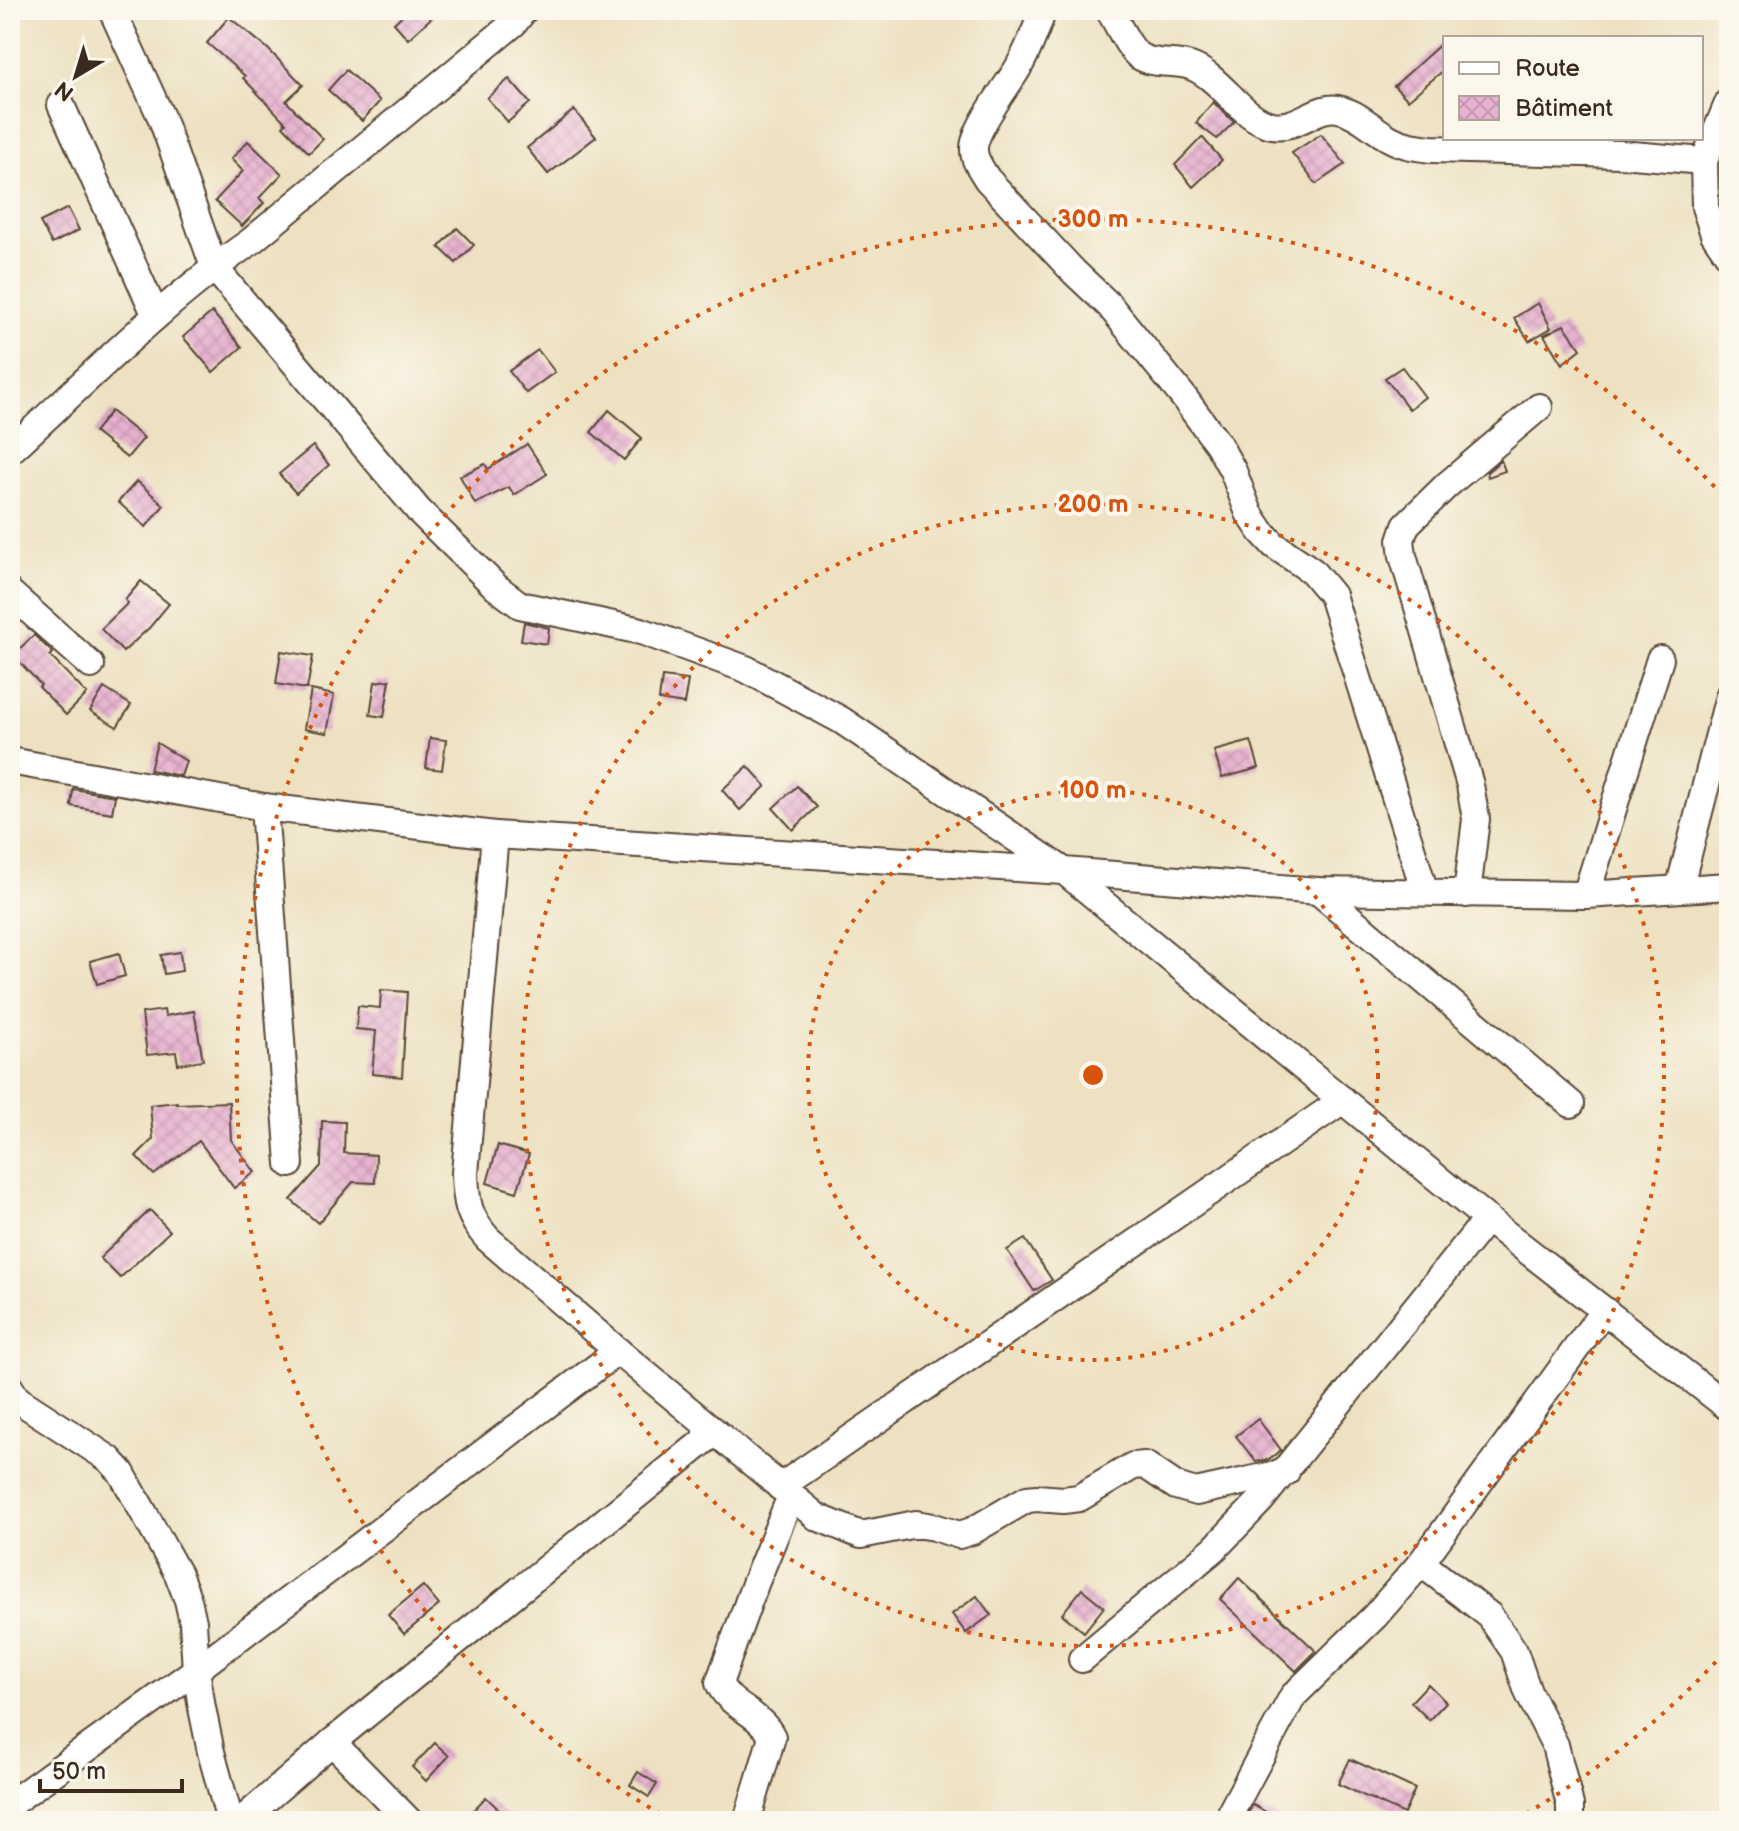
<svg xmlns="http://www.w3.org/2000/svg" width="1739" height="1831" font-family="'Balsamiq Sans',sans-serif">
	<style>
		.building { fill: url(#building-cross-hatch) }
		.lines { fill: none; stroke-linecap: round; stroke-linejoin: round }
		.minor-casing { stroke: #564536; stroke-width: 30 }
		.minor { stroke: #fff; stroke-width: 26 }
		.ring { fill: none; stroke: #d7540e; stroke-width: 4; stroke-dasharray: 4 8 }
		.centre { fill: #d7540e; stroke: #fbf7ec; stroke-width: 4 }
		.ring-label { font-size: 24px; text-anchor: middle; font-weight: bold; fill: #d7540e; stroke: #fbf7ec; stroke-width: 8; stroke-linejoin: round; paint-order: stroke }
	</style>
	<defs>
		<pattern id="building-cross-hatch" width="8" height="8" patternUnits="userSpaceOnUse" patternTransform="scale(2)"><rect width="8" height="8" fill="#e7b1d0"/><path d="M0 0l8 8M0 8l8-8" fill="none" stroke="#c798b2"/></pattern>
	</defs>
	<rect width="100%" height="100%" fill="#fbf7ec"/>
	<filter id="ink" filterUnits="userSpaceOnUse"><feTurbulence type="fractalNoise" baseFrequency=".0125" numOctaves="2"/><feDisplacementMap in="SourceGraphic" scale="16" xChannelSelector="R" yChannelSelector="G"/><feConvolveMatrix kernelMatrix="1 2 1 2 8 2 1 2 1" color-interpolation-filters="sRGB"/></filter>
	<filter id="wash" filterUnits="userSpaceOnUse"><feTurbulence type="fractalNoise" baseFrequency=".006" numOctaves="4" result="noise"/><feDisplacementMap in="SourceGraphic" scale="32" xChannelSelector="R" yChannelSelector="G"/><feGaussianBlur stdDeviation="1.8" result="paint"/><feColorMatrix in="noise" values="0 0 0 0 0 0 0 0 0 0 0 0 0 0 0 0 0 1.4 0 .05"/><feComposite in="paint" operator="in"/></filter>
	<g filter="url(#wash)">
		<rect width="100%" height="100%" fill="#ede1c1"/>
		<g id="blocks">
			<g class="building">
				<polygon points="408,10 440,10 408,39 394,23"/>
				<polygon points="229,17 267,48 303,85 286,101 323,139 309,153 283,126 286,123 243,78 245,76 207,43"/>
				<polygon points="1445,40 1445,69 1408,100 1394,86"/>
				<polygon points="346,70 380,101 362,121 328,90"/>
				<polygon points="509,79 530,103 508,122 487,98"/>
				<polygon points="1213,102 1234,122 1217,139 1196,123"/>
				<polygon points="574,110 596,137 548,174 527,148"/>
				<polygon points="1321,134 1345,164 1316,184 1292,153"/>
				<polygon points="1202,137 1222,160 1193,187 1175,165"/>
				<polygon points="248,141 282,174 259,198 264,203 242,226 215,201 243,171 231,159"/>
				<polygon points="68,208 79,230 52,244 40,222"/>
				<polygon points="457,228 474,245 456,263 439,247"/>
				<polygon points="1538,303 1551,328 1529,341 1514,318"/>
				<polygon points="212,312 242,347 213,372 183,337"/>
				<polygon points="1564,325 1581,349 1562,364 1544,335"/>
				<polygon points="538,350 555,372 526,393 509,371"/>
				<polygon points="1402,367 1425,397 1409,409 1385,378"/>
				<polygon points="609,410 642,438 624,460 591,432"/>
				<polygon points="111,411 144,438 127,458 94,432"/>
				<polygon points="527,444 547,474 514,495 509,487 475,504 460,476 485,464 488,469"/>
				<polygon points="313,446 329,465 296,493 279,474"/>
				<polygon points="1501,460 1505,471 1488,477 1487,472"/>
				<polygon points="137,481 164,505 146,527 118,502"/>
				<polygon points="141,581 169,604 150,627 123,652 101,629 128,603 125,600"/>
				<polygon points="524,622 549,628 547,644 521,640"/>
				<polygon points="34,635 53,653 50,656 87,694 66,715 39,687 41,685 13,655"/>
				<polygon points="281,651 313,656 307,689 276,684"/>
				<polygon points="662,677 688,680 684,704 659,700"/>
				<polygon points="390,680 384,717 370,715 375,682"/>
				<polygon points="104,688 131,705 117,727 90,711"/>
				<polygon points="311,690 334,695 327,733 304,729"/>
				<polygon points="430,738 446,740 442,770 426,768"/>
				<polygon points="1251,741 1259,768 1222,778 1214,751"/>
				<polygon points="157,743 186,761 181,776 150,770"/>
				<polygon points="748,766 766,786 740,810 722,790"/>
				<polygon points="797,786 817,807 793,830 773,808"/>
				<polygon points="73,789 115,796 112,813 71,806"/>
				<polygon points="180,952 182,971 164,974 161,955"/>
				<polygon points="119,953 125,976 97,984 90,961"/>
				<polygon points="381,990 407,992 402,1077 372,1074 376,1031 356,1029 358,1006 380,1008"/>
				<polygon points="164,1010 165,1016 194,1011 203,1060 178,1064 176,1052 147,1055 142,1013"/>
				<polygon points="177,1102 177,1104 229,1102 231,1140 255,1172 234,1188 199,1141 154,1175 136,1156 153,1139 150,1105"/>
				<polygon points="322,1121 345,1122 344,1153 376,1155 375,1183 353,1182 318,1223 291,1200 321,1166"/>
				<polygon points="498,1145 529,1154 517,1192 487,1183"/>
				<polygon points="150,1210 170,1231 120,1278 100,1258"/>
				<polygon points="1025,1239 1052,1280 1034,1291 1007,1250"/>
				<polygon points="1258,1419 1281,1450 1269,1459 1256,1462 1236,1436"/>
				<polygon points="1239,1578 1316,1651 1296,1671 1220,1599"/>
				<polygon points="423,1586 439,1605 404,1634 388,1615"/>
				<polygon points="1082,1589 1104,1607 1084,1632 1062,1614"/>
				<polygon points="977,1596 991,1615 966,1633 952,1614"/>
				<polygon points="1428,1684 1446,1702 1429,1720 1411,1702"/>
				<polygon points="435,1743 449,1756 426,1781 412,1767"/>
				<polygon points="1350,1759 1415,1789 1404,1814 1338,1784"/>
				<polygon points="638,1772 657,1784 649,1797 630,1785"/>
				<polygon points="486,1797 511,1821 463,1821"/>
				<polygon points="1253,1805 1282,1821 1243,1821"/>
			</g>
		</g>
	</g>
	<g filter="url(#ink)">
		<use href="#blocks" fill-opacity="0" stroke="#564536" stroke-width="2"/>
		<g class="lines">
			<g class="minor-casing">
				<g id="minor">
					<polyline points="112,10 162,119 214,267 419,511 496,587 520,605 641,631 746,669 841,720 1064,871 1487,1219 1729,1408"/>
					<path d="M 1043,10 C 1036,30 1029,49 1018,68 C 1007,87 973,129 974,150 C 974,161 982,170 987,179 L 1074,272 L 1109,305 L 1182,395 L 1218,444 L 1233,471 L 1249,513 L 1261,531 L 1274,545 L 1312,571 L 1332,595 L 1425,892"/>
					<path d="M 1109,10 C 1117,22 1128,48 1139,56 C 1154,66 1177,60 1193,67 C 1222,79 1242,119 1272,125 C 1300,130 1317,102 1342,110 C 1358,114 1371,127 1384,135 C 1399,145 1414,147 1431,149 L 1620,154 L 1704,161"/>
					<polyline points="1729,101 1704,161 1705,207 1714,234 1729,256"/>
					<polyline points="61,105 156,316"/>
					<path d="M 10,451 C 88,380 163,302 250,242 L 514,23 L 524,10"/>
					<polyline points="10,593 91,665"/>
					<polyline points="10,761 264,807 495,835 1064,871 1318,891 1586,895 1729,886"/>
					<polyline points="264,807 290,1164"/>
					<path d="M 495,835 L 465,1173 C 466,1202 468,1217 488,1239 L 618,1351 L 817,1517 L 861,1535 L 916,1524 L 934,1527 L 959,1535 L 972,1531 L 1027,1499 L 1037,1498 L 1063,1500 L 1079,1498 L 1133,1466 L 1145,1465 L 1176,1486 L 1196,1492 L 1286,1472"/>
					<polyline points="1679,889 1729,696"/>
					<polyline points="1318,891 1571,1104"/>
					<polyline points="1467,894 1476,819 1470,785 1403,556 1401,540 1406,525 1447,485 1539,407"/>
					<polyline points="1586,895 1660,659"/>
					<polyline points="10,1388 17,1399 109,1459 121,1472 178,1574 188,1600 193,1622 196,1670 202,1708 211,1752 230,1821"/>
					<polyline points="780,1487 1343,1100"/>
					<polyline points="1421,1563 1489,1615 1514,1651 1528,1692 1555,1745 1570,1805 1570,1821"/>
					<polyline points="1082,1659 1214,1549 1261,1500 1487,1219"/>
					<polyline points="332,1742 409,1821"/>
					<polyline points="10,1804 196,1670 618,1351"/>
					<polyline points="1232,1810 1293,1696 1375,1616 1421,1563 1604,1310"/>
					<polyline points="241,1821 332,1742 715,1432"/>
					<path d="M 747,1821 L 772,1737 C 761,1713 729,1707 719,1683 L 755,1584 L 791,1496"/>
				</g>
			</g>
			<use href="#minor" class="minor"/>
		</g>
	</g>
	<g class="ring">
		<circle cx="1093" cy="1075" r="285"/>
		<circle cx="1093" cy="1075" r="571"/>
		<path d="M1724 1653A856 856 0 0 1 1515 1820M671 1820A856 856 0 1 1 1724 497"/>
	</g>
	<circle cx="1093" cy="1075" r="12" class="centre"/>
	<g class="ring-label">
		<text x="1093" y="227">300 m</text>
		<text x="1093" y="512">200 m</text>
		<text x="1093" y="798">100 m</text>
	</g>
	<rect width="1739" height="1831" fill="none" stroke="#fbf7ec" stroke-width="40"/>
	<rect x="1443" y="36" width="260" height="104" fill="#fbf7ec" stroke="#aea59a" stroke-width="2"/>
	<rect x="1459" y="62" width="40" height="12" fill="#ffffff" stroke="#aea59a" stroke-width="2"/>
	<text x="1515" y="76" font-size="24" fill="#3b2a1e">Route</text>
	<rect x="1459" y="96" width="40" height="24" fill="url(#building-cross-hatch)" stroke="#aea59a" stroke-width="2"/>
	<text x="1515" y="116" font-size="24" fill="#3b2a1e">Bâtiment</text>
	<g transform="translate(76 76) rotate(218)" stroke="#fbf7ec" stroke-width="6" paint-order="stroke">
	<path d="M0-6L14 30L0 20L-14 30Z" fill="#3b2a1e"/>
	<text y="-12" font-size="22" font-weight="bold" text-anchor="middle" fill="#3b2a1e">N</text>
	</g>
	<path d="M40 1779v12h142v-12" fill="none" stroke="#3b2a1e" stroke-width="4"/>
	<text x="52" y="1779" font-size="24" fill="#3b2a1e" stroke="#fbf7ec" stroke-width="6" paint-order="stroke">50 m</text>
</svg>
